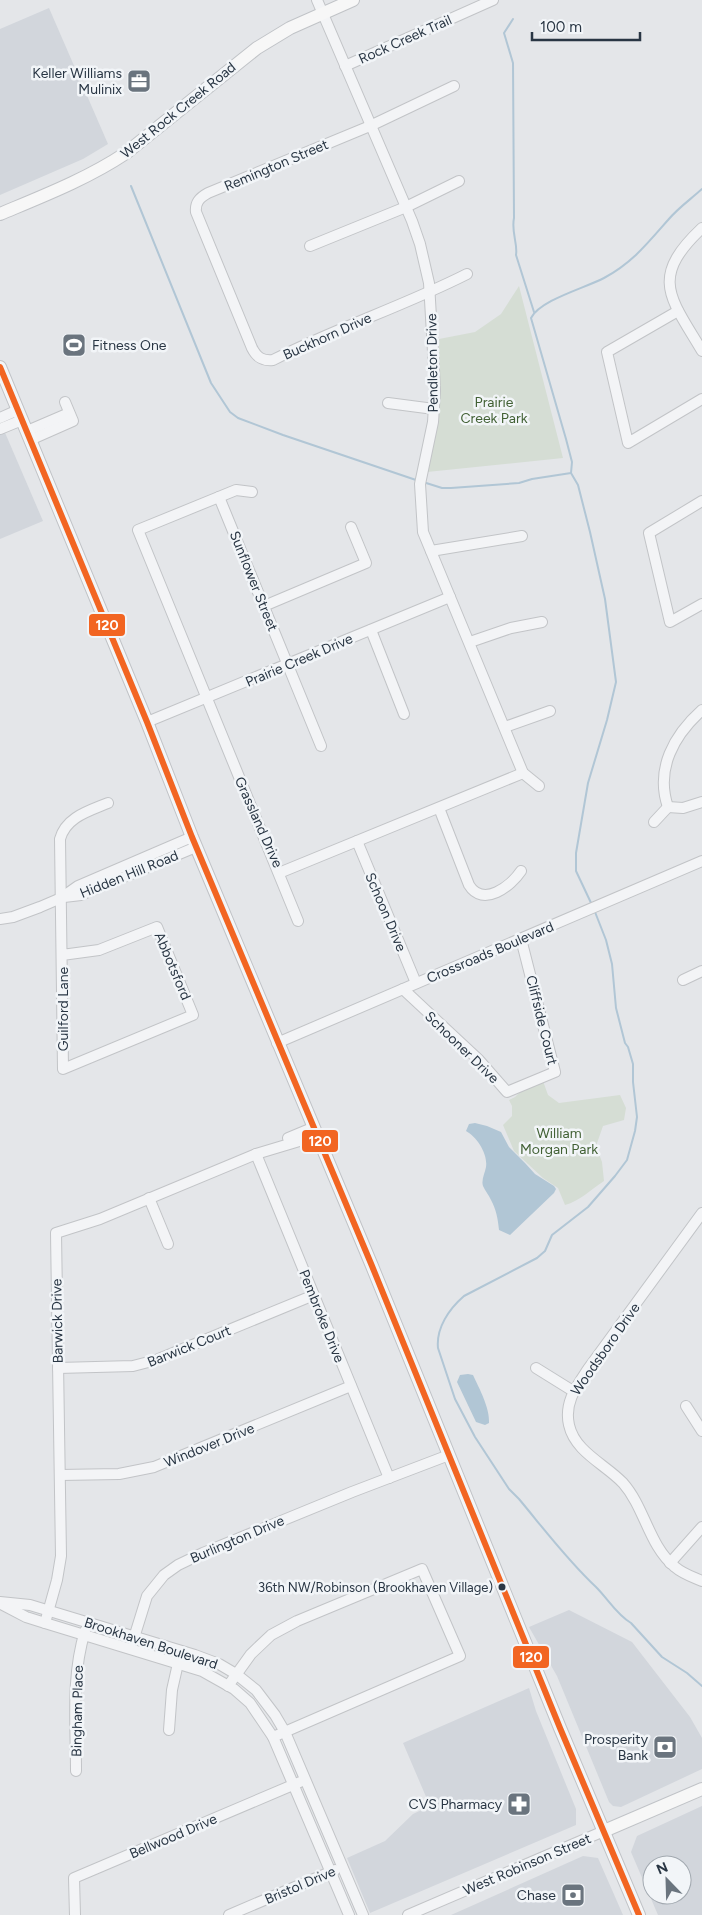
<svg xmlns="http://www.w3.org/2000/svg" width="702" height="1915" font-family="Figtree,sans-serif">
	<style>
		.built { fill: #d2d6dc; fill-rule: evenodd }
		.green { fill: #d5ddd4 }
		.water { fill: #b1c6d5 }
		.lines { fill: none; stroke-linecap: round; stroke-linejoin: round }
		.stream { stroke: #b1c6d5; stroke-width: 2 }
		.minor-casing { stroke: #c2c4c7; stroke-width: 12 }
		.major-casing { stroke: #c0c3c7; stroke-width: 14 }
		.minor { stroke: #f3f4f6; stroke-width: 10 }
		.major { stroke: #f7f7f7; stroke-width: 12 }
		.bus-1-casing { stroke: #f2f5f8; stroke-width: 10 }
		.bus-1 { stroke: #f26522; stroke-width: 6 }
		.bus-dot { fill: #293644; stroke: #f2f5f8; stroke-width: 2 }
		.labels { text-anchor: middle; stroke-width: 5; stroke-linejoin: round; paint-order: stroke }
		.bus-label { font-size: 13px; fill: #293644; stroke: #f2f5f8; text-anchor: end }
		.street-label { font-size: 14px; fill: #293644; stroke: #f2f5f8 }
		.poi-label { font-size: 14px; fill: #293644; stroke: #f2f5f8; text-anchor: end }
		.park-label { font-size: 14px; fill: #426135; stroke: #f2f5f8 }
		.line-badge { stroke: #f2f5f8; stroke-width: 2 }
		.badge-label { font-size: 14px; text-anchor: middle; font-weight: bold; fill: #fff }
	</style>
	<rect width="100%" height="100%" fill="#e4e6e9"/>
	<g class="built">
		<polygon points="49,8 108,144 83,159 0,195 0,29"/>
		<polygon points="0,421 43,521 0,539"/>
		<polygon points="569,1610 632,1642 690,1717 702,1738 702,1769 621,1807 613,1806 609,1802 557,1676 529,1627"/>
		<polygon points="529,1688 536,1711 576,1809 576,1825 370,1913 347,1858 385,1841 413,1814 430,1806 403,1743"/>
		<path d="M 702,1806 L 702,1915 L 658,1915 L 631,1852 L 637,1836 ZM 652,1865 L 682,1865 L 682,1895 L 652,1895 Z"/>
		<polygon points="583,1856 598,1858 623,1915 451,1915"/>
	</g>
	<g class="green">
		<polygon points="519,286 563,458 427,472 438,420 439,339 475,332 501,314"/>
		<path d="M 543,1081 L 548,1095 L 559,1103 L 620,1095 L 626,1108 L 624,1120 L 603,1126 L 596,1146 L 602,1162 L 604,1181 C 590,1190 580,1201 565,1205 L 558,1188 L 543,1178 L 514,1151 L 503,1125 L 512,1116 L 512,1106 L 509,1100 L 515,1097 L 521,1091 Z"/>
	</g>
	<g class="water">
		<path d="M 475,1123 L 487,1126 L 501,1132 L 509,1147 L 525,1163 L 535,1174 L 554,1186 L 556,1189 L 554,1193 L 510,1235 L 499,1230 C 498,1219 496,1209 491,1200 C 489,1195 485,1191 483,1186 C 481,1180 485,1173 486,1167 C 488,1154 477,1137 466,1131 L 469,1124 Z"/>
		<path d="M 468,1374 L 473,1375 C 479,1388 490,1408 489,1423 L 485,1425 L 476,1422 L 457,1382 L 460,1375 Z"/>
	</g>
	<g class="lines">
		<g class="stream">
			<path d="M 513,19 L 504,33 L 513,63 L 514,218 C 511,232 518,244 516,255 L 534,312"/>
			<polyline points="131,186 211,383 230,412 238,418 283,435 416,480"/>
			<polyline points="423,482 442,488 451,488 519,483 532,479 571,473"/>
			<path d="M 592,905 L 576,871 L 576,853 L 588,783 L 607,720 L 616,682 L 605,599 L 590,532 L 578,485 L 571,473 L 572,462 L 566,439 L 531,318 C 540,300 585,288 604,278 C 632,263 647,244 668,220 C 678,208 691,199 702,189"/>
			<path d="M 595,912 L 606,940 L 612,964 L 616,1008 L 625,1043 L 628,1047 L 633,1064 L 633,1082 L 637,1117 L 635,1131 L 627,1160 L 615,1176 L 588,1207 L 552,1235 L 545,1251 L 537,1258 L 464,1296 C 449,1309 436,1328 438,1348 L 455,1399 L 475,1437 L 509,1489 L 519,1499 C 544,1529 568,1561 596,1587 C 608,1599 617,1615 631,1623 L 662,1657 L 687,1673 L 702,1686"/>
		</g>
		<g class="minor-casing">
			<g id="minor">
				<polyline points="317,0 412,221 420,244 429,283 434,369 435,391 433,422 420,484 423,532 523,773 539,786"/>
				<polyline points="345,66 493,0"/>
				<path d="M 454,86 L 370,126 L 208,193 C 199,198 195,203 196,212 L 252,348 C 257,358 263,361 273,360 C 336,328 404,306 467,274"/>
				<path d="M 702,228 C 649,278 670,297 702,351"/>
				<polyline points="310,246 406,207 459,181"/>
				<polyline points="678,311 607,352 628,443 702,399"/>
				<polyline points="388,403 434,409"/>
				<polyline points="0,418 18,410"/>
				<polyline points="0,429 22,420"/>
				<polyline points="27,431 69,413"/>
				<polyline points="30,440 73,421 65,402"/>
				<polyline points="252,492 236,490 138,530 298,921"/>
				<polyline points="219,497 321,746"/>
				<polyline points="702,501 649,533 670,622 702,604"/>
				<polyline points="431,551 522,536"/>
				<polyline points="264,606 366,563 351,527"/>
				<polyline points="371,630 404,714"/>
				<polyline points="470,642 511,628 542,622"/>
				<polyline points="147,722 450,597"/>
				<polyline points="505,727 550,711"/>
				<path d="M 668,807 C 655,769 674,735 702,710"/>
				<polyline points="668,807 683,808 702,802"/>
				<path d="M 439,808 L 469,885 C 483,908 511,886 521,871"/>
				<polyline points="654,822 668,807"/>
				<polyline points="357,841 416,983"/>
				<polyline points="279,873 523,773"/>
				<polyline points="64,897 81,895 196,847"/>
				<polyline points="0,919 13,917 40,907 61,898 78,886 192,837"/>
				<path d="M 62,955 L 99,950 L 157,927 L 193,1015 L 63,1069 L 60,839 C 66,817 89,811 108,803"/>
				<polyline points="683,980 702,971"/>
				<polyline points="403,989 479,1060 507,1092 555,1072 521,939"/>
				<polyline points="277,1043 702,861"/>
				<polyline points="288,1138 312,1128"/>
				<polyline points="256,1154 389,1478"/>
				<polyline points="149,1198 168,1244"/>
				<path d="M 702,1213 L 588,1369 C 576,1387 564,1403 569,1425 C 575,1452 605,1464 623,1483 C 645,1508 649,1546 675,1567 C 683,1574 693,1577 702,1581"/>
				<polyline points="58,1368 133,1366 156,1360 314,1295"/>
				<polyline points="536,1368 573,1391"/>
				<polyline points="686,1406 702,1431"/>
				<polyline points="60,1475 119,1474 154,1467 351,1386"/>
				<polyline points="670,1563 702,1527"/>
				<polyline points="0,1602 30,1605 195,1655 219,1664 236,1674 256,1690 275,1715 285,1732 363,1915"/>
				<polyline points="1,1604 26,1617 45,1623 202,1671 234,1689 250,1703 273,1737 349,1915"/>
				<polyline points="45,1623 57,1580 61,1556 56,1233 100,1219 256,1154 316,1136"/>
				<polyline points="133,1641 147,1596 164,1575 178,1565 203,1553 352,1492 449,1455"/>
				<polyline points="228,1686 251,1654 271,1635 297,1621 422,1569 460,1656 273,1737"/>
				<polyline points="169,1730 172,1690 179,1659"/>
				<path d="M 76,1771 C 76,1723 71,1677 85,1631"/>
				<polyline points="75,1915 74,1878 300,1782"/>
				<polyline points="229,1915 335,1870"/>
				<polyline points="408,1915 604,1831"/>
			</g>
		</g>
		<g class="major-casing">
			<g id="major">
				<path d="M 0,214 C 43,196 87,179 126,153 L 257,48 L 290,28 L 353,0"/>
				<polyline points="0,367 147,722 192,837 372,1266 560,1728 639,1915"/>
				<polyline points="604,1831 702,1789"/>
			</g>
		</g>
		<use href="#minor" class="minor"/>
		<use href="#major" class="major"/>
		<g class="bus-1-casing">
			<polyline id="bus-1" points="0,367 147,722 192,837 372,1266 560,1728 639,1915"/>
		</g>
		<use href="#bus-1" class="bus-1"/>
	</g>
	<defs>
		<g id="office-square" transform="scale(1.25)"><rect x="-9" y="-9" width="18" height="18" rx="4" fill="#6a747e" stroke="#f2f5f8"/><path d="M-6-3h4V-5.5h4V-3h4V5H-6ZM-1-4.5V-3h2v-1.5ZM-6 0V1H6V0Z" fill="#fff"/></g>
		<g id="stadium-square" transform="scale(1.25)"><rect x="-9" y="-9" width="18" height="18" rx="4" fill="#6a747e" stroke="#f2f5f8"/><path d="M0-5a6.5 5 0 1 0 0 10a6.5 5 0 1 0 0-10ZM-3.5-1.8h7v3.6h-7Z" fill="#fff"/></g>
		<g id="bank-square" transform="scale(1.25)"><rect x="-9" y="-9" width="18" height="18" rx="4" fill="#6a747e" stroke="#f2f5f8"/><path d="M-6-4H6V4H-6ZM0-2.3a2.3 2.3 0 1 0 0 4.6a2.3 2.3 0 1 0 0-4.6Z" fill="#fff"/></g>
		<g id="pharmacy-square" transform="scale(1.25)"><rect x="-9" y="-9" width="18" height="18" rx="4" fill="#6a747e" stroke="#f2f5f8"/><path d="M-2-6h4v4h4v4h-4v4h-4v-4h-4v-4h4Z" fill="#fff"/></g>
	</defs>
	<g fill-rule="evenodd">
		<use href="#office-square" x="139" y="81"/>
		<use href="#stadium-square" x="74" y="345"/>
		<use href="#bank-square" x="665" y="1747"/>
		<use href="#pharmacy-square" x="519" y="1804"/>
		<use href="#bank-square" x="573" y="1895"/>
	</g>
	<circle class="bus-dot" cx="502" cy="1587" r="4.5"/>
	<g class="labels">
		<g class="bus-label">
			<text x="493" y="1592">36th NW/Robinson (Brookhaven Village)</text>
		</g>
		<g class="street-label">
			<text transform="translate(405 39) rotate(-24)" y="5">Rock Creek Trail</text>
			<text transform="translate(178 110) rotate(-39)" y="5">West Rock Creek Road</text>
			<text transform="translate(276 165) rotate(-23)" y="5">Remington Street</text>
			<text transform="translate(327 336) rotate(-24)" y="5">Buckhorn Drive</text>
			<text transform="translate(432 363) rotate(-91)" y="5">Pendleton Drive</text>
			<text transform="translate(254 581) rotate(68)" y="5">Sunflower Street</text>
			<text transform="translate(299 660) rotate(-23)" y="5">Prairie Creek Drive</text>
			<text transform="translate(259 822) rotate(66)" y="5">Grassland Drive</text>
			<text transform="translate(129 874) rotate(-22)" y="5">Hidden Hill Road</text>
			<text transform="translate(386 912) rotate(67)" y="5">Schoon Drive</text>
			<text transform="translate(490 952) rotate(-23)" y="5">Crossroads Boulevard</text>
			<text transform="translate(173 966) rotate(67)" y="5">Abbotsford</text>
			<text transform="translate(63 1009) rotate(-90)" y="5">Guilford Lane</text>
			<text transform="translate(542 1020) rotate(76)" y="5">Cliffside Court</text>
			<text transform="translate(462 1047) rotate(44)" y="5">Schooner Drive</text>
			<text transform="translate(322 1316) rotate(68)" y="5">Pembroke Drive</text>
			<text transform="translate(57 1321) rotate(-91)" y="5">Barwick Drive</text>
			<text transform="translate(189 1346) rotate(-22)" y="5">Barwick Court</text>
			<text transform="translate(605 1349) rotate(-55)" y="5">Woodsboro Drive</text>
			<text transform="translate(209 1445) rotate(-22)" y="5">Windover Drive</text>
			<text transform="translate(237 1539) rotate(-23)" y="5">Burlington Drive</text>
			<text transform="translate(151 1643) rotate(18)" y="5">Brookhaven Boulevard</text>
			<text transform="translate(77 1711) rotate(-89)" y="5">Bingham Place</text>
			<text transform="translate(173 1836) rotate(-23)" y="5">Bellwood Drive</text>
			<text transform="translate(527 1864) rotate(-23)" y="5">West Robinson Street</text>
			<text transform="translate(300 1885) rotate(-23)" y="5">Bristol Drive</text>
		</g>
		<g class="poi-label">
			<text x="122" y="78">Keller Williams<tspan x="122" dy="16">Mulinix</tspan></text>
			<text x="92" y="350" text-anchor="start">Fitness One</text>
			<text x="648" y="1744">Prosperity<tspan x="648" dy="16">Bank</tspan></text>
			<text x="502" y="1809">CVS Pharmacy</text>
			<text x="556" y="1900">Chase</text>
		</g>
		<g class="park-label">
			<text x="494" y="407">Prairie<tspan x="494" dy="16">Creek Park</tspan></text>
			<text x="559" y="1138">William<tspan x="559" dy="16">Morgan Park</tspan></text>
		</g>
	</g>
	<g class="line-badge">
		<rect x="88" y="613" width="38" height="24" rx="5" fill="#f26522"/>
		<rect x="301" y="1129" width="38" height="24" rx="5" fill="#f26522"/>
		<rect x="512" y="1645" width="38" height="24" rx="5" fill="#f26522"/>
	</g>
	<g class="badge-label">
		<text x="107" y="630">120</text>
		<text x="320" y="1146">120</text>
		<text x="531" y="1662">120</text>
	</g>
	<g transform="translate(667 1880) rotate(337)"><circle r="24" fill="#f2f5f8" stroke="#a2a9b0"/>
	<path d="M0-4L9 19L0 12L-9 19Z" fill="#6a747e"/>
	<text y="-8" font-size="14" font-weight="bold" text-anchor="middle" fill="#293644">N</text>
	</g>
	<path d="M532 32v8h108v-8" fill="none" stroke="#293644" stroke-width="2.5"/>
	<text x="540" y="32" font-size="15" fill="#293644" stroke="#f2f5f8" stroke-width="4" paint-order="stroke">100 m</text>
</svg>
